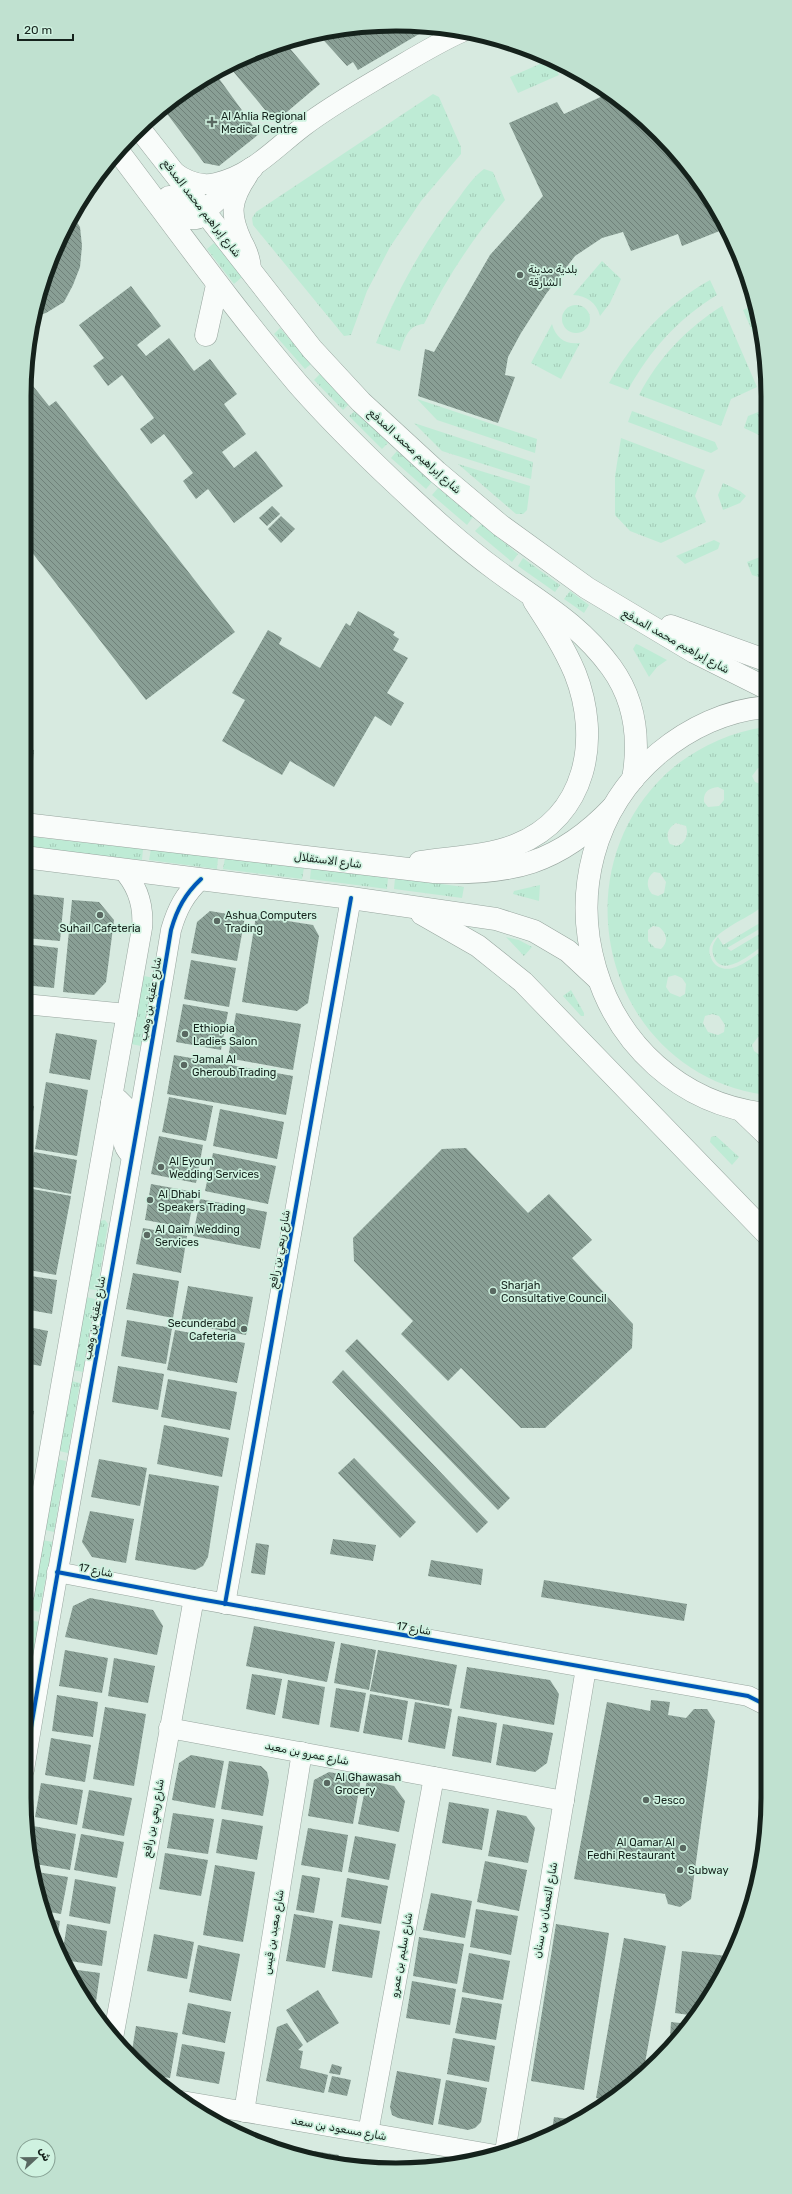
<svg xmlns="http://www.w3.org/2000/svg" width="792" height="2194" font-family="Rubik,Vazirmatn,sans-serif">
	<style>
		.grass { fill: url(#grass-tufts); fill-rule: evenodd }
		.building { fill: url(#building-back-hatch) }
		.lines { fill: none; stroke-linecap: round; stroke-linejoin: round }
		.minor-casing { stroke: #97a59e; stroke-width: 21 }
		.major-casing { stroke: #97a59e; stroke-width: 23 }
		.minor { stroke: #f9fcfa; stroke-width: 20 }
		.major { stroke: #f9fcfa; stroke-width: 22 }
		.cycleway-casing { stroke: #cff2e0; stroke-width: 6 }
		.cycleway { stroke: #0057b8; stroke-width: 4 }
		.poi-dot { fill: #596861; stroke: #cff2e0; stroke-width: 1.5 }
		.labels { text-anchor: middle; stroke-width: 3.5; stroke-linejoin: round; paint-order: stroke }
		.poi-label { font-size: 11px; fill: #15221c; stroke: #cff2e0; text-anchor: start }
		.street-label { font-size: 11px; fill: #15221c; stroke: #cff2e0 }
		.rim { fill: none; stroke: #15221c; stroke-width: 5 }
	</style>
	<defs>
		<pattern id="grass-tufts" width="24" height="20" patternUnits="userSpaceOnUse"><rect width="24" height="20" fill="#beebd5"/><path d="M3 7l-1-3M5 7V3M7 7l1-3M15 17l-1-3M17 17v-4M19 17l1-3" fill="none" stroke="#a2c9b6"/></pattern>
		<pattern id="building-back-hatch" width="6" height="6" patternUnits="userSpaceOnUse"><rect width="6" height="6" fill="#899f95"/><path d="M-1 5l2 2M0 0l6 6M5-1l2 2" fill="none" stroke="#6f8179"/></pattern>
	</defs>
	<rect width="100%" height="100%" fill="#d7eae0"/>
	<g class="grass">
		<polygon points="549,60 552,62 559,75 518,93 510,77"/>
		<polygon points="433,94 439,97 461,147 461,154 421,201 390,247 367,291 351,335 344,336 253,225 252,218 256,212"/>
		<path d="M 484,169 L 493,172 L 505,200 C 472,239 446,279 424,324 C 408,325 405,338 400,351 L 376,343 C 397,291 423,243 458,199 C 465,189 474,176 484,169 Z"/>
		<polygon points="214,243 242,277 234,284 207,249"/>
		<path d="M 602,261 L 621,279 L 610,303 L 600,316 C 596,302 587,296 573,295 Z"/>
		<path d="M 710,280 L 717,295 C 678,319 650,350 628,390 L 609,383 C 634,339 666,305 710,280 Z"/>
		<circle cx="576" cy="319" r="14"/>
		<path d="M 722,306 L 757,387 L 731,399 L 721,426 L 639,395 C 659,357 686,329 722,306 Z"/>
		<polygon points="752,306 765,347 765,360 743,310"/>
		<path d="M 552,324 C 556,338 565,345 580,343 L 561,379 L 531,363 Z"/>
		<polygon points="280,328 311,364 305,369 274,334"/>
		<polygon points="320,374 349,404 343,410 314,380"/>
		<polygon points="417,399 537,439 535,453 437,420"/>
		<polygon points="356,410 388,443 382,449 349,416"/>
		<polygon points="632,411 715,442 718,449 711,453 628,422"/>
		<polygon points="761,411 765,420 765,434 759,435 744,428 748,416"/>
		<polygon points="414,423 533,462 531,479 442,451"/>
		<polygon points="621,438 705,470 695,496 706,522 661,543 630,531 615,515 615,476"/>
		<polygon points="397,451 432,482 426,489 391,458"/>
		<polygon points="458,464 530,486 527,510 523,514 516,514"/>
		<polygon points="723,483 740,491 746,496 740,503 723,510 718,495"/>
		<polygon points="438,488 473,517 467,525 432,495"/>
		<polygon points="482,524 518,554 512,562 475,531"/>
		<polygon points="714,540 720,543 718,549 685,564 676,556"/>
		<polygon points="765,555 765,579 752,575 747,562"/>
		<polygon points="523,558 560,585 555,592 518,566"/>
		<polygon points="570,591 589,605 584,613 564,599"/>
		<polygon points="636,644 639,645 667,660 657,667 649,677 633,649"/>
		<path d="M 766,727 L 766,767 L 758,768 L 752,776 L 755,782 L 766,786 L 766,896 C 764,899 763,905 761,907 C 748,920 700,934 711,958 C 713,963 717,967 722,968 C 736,973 755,955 766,948 L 766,1037 L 758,1037 L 752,1045 L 754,1051 L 760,1055 L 766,1055 L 766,1095 C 606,1074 552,868 675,766 C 701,746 733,731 766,727 ZM 718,787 L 724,790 L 724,800 L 719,806 L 708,807 L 704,802 C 703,792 709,788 718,787 ZM 676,823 L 686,826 C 689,835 685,844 676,846 L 670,844 C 665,835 668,828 676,823 ZM 654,872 L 660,873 L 666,882 L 664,893 L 658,896 L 652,894 C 646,887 646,878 654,872 ZM 653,926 L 659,927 C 667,933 669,942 661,949 L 655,948 L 648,941 L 648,930 ZM 675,975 L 682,978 L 686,984 L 685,994 L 680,997 L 670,993 L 666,987 L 668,977 ZM 712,1014 L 719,1016 L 725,1025 L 724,1032 L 718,1035 L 708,1032 L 703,1023 L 705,1016 Z"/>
		<polygon points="24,836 143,849 142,860 24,847"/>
		<polygon points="151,849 218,858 217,869 149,860"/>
		<polygon points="225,858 304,868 302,879 223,869"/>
		<polygon points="311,868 388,878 387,889 310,879"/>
		<polygon points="395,878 464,887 462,898 394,889"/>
		<polygon points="540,885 539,901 513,894 514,891"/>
		<path d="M 765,920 L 766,925 L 727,948 L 731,951 L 766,930 L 766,943 C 754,952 720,982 713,954 C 711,947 714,942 718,937 L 723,945 Z"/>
		<polygon points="506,937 519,940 532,947 524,956"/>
		<polygon points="144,976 154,978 141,1046 131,1044"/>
		<polygon points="571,990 584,1013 584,1016 581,1016 563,996"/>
		<polygon points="716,1136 739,1157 732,1165 710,1142 711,1137"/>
		<polygon points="105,1220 108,1224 97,1290 87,1289 99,1221"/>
		<polygon points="86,1297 95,1299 83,1372 73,1370"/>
		<polygon points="71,1381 80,1383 68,1453 59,1451"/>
		<polygon points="57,1459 66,1461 54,1532 45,1530"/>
		<polygon points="42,1540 53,1542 39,1612 29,1609"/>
		<polygon points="32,1621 42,1622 28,1695 24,1694 24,1663"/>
	</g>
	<g class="building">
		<polygon points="420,25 431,27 358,70 353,62 347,66 318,34 347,27"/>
		<polygon points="293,40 287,45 320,84 275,122 232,70 247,57 276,44"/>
		<polygon points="215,73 259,134 219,166 204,163 165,111"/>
		<polygon points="607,94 676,151 727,228 682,246 678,234 631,251 623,232 602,238 575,256 546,294 521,333 508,357 505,375 515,377 498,423 418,396 425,349 434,352 490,255 543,196 509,123 557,102 564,114"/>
		<polygon points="72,215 80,227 82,246 80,267 73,285 64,302 46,313 35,316 37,300 62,232"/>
		<polygon points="131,286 161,326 137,345 146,356 169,338 194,371 210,359 237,394 224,404 246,434 222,452 234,468 256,451 283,486 234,523 208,489 196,499 183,481 193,473 164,434 151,444 140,429 154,418 122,375 108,386 93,366 104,358 79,325"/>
		<polygon points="26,377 49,406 56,401 235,632 146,700 24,542 24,396"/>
		<polygon points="272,506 280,514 267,526 259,518"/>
		<polygon points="281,516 295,529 281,543 268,529"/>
		<polygon points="358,611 395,632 393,635 399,639 393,650 408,658 387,693 404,703 391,726 375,716 334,787 290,761 282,775 222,741 245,700 232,693 268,630 282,638 279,644 320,668 346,623 350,626"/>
		<polygon points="24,749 34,750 30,792 24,791"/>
		<polygon points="29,894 64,898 60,941 25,938"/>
		<polygon points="72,900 99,902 114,920 106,982 94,995 63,992"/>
		<polygon points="210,911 245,917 237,961 191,953 197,922"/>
		<polygon points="256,916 313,925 319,936 308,1003 297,1011 242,1002"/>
		<polygon points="25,944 58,948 54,988 24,985"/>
		<polygon points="191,960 236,968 229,1007 184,999"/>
		<polygon points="183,1004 228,1012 221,1050 176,1042"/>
		<polygon points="236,1013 301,1024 293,1070 228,1058"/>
		<polygon points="56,1033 97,1040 90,1080 49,1073"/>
		<polygon points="174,1055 293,1076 286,1115 167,1094"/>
		<polygon points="46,1082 88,1090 77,1156 35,1149"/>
		<polygon points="169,1097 213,1106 206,1141 162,1132"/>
		<polygon points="24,1104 34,1106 27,1146 24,1145"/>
		<polygon points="220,1109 284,1122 277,1159 213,1146"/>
		<polygon points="159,1136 203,1145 196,1183 151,1174"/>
		<polygon points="466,1148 528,1213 549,1194 592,1240 572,1258 633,1324 632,1348 545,1428 521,1428 461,1368 448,1381 401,1334 413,1321 354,1261 353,1238 442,1149"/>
		<polygon points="34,1152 77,1160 71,1194 28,1186"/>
		<polygon points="213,1153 276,1166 268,1204 205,1191"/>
		<polygon points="151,1184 195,1192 188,1228 145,1220"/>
		<polygon points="27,1188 71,1196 56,1275 24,1269 24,1206"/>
		<polygon points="200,1199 267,1212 260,1249 193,1236"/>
		<polygon points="143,1228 187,1236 181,1273 136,1264"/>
		<polygon points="133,1273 179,1281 173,1318 126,1309"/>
		<polygon points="24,1275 57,1280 52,1314 24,1309"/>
		<polygon points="188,1286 253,1297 246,1335 181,1323"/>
		<polygon points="127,1320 172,1328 166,1364 121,1356"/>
		<polygon points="24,1326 48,1331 41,1366 24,1363"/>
		<polygon points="175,1330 245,1343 237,1383 167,1370"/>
		<polygon points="357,1339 510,1498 498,1510 345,1351"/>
		<polygon points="118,1366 164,1374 158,1410 112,1402"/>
		<polygon points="343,1370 488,1522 477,1533 332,1382"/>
		<polygon points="168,1379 237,1392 230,1430 161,1417"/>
		<polygon points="24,1409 34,1411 27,1443 24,1442"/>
		<polygon points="164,1425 229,1438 222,1477 157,1464"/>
		<polygon points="354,1458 416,1522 400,1538 338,1473"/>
		<polygon points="99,1459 147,1468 140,1506 91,1497"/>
		<polygon points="149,1474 219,1486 208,1557 203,1566 195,1570 135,1560"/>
		<polygon points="90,1511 134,1519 126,1563 92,1557 82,1542"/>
		<polygon points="333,1539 376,1545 373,1561 330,1554"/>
		<polygon points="256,1543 269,1545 265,1575 251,1573"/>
		<polygon points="431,1560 483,1569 481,1585 428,1576"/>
		<polygon points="544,1580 687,1604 684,1621 541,1597"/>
		<polygon points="90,1598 153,1610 163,1626 157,1655 65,1637 73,1606"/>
		<polygon points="254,1626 335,1642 327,1682 246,1666"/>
		<polygon points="341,1643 376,1650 369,1690 334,1683"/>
		<polygon points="65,1650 108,1658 102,1693 59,1686"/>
		<polygon points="378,1650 457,1665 449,1706 370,1691"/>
		<polygon points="114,1658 155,1666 148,1703 108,1696"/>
		<polygon points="467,1667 550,1680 559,1694 554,1725 460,1708"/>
		<polygon points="252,1674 282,1679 275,1715 246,1709"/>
		<polygon points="288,1680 325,1687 319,1725 282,1718"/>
		<polygon points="336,1688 366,1693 359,1732 330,1727"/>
		<polygon points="370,1694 408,1701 402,1740 363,1733"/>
		<polygon points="57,1695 98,1702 93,1737 52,1731"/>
		<polygon points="651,1700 670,1702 668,1715 686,1718 694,1709 707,1709 715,1721 691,1899 680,1907 668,1904 665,1894 574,1879 607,1702 650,1711"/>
		<polygon points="415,1702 452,1709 445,1749 408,1742"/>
		<polygon points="105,1707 146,1714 134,1786 93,1779"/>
		<polygon points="458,1716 497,1723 491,1763 452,1756"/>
		<polygon points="503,1724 553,1733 547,1763 535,1772 496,1765"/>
		<polygon points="51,1738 91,1745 85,1782 45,1775"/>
		<polygon points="191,1755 224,1761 215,1808 172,1800 179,1763"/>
		<polygon points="229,1761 261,1766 267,1772 269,1781 263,1816 221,1809"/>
		<polygon points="329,1772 361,1778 353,1824 308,1816 314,1780"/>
		<polygon points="367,1780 394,1786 405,1801 399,1832 358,1824"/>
		<polygon points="41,1783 83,1790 77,1825 35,1817"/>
		<polygon points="89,1790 132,1798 124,1836 82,1828"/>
		<polygon points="449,1802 489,1809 482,1850 442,1843"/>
		<polygon points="497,1810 526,1816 535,1828 528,1863 488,1856"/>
		<polygon points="173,1813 214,1819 208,1854 167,1848"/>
		<polygon points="222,1819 263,1826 257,1860 216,1853"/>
		<polygon points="33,1826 76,1834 70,1870 30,1863 29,1850"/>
		<polygon points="308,1828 348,1835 342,1872 301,1865"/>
		<polygon points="81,1834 124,1842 117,1878 74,1870"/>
		<polygon points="355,1836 396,1844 389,1880 348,1872"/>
		<polygon points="165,1853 208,1860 201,1896 159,1889"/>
		<polygon points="485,1861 527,1870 519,1911 477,1902"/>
		<polygon points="215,1865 255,1872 243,1942 203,1935"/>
		<polygon points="31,1871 68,1877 61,1914 44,1911"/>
		<polygon points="302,1875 320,1878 314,1913 296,1910"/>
		<polygon points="347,1878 388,1886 381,1924 341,1917"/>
		<polygon points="75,1879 116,1887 110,1924 69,1916"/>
		<polygon points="431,1893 472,1901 465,1938 423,1930"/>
		<polygon points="476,1909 518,1916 511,1955 470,1947"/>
		<polygon points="294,1914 333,1921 325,1968 286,1961"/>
		<polygon points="46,1918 60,1921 56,1946 52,1940"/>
		<polygon points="67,1924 107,1931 102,1966 64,1960 62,1956"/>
		<polygon points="339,1924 380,1931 372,1978 332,1971"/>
		<polygon points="556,1924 609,1933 584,2090 531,2081"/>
		<polygon points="154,1934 194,1942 187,1979 147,1971"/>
		<polygon points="419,1937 464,1944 457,1984 413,1976"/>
		<polygon points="624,1938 666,1946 643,2074 611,2101 596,2098"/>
		<polygon points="198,1945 240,1954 231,2001 189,1992"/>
		<polygon points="682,1951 727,1956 705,2005 696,2016 675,2013"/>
		<polygon points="469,1953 510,1961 503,2000 462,1992"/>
		<polygon points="70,1969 100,1973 95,2009 82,1987"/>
		<polygon points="412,1981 456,1989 450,2025 406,2018"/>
		<polygon points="318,1990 339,2023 307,2043 286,2010"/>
		<polygon points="462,1997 502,2004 496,2040 455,2033"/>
		<polygon points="188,2003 231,2012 225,2043 182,2034"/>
		<polygon points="671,2022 689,2024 677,2040 670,2039"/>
		<polygon points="287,2023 303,2045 298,2050 303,2051 300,2068 328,2075 324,2093 266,2081 277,2027"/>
		<polygon points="136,2026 178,2033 170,2078 150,2075 131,2057"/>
		<polygon points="453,2038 495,2046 489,2082 447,2074"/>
		<polygon points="182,2044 225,2052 219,2084 176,2076"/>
		<polygon points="332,2064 342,2067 340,2075 329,2073"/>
		<polygon points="397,2071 441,2079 433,2125 398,2118 392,2115 390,2107"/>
		<polygon points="332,2076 351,2080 347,2096 328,2092"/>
		<polygon points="446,2080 487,2088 481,2122 475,2128 468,2130 438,2124"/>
		<polygon points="554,2117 575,2120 552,2130"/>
		<polygon points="267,2141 296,2147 295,2151 266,2142"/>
		<polygon points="301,2149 339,2155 337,2164 300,2152"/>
		<polygon points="346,2157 382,2164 381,2168 344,2166"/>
	</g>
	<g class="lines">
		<g class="minor-casing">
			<g id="minor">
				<path d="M 173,171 C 186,181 200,187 216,183 C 252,175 276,147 304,126 C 329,107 357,91 384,75 C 410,60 435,44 462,32"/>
				<path d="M 248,175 C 231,200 229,214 242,241 C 247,250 251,259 251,270"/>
				<polyline points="24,1004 127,1014"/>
				<path d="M 111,1102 L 118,1099 L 126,1107 C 126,1123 116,1142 131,1155"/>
				<polyline points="57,1572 194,1598 748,1696 768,1706"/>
				<path d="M 24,1595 L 142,928 C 144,905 138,886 122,869"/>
				<polyline points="225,1604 351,898"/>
				<polyline points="169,1728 564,1801"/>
				<path d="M 24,1770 C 70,1489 125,1210 171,930 C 177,909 185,894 201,879"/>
				<polyline points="113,2038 194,1598"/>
				<polyline points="182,2101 496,2155"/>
				<polyline points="244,2112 302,1752"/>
				<polyline points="368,2133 434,1777"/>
				<polyline points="505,2152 586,1668"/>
			</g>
		</g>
		<g class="major-casing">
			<g id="major">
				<polyline points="139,128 312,349 361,402 437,472 500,525 587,588 694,652 766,688"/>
				<path d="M 118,151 C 177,229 234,309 298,384 C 328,418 361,451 395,483 C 427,513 460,544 496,570 C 539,602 579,623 611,667 C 635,700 640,739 633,779"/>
				<polyline points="169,197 186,218 197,218 252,168"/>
				<polyline points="206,335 217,285"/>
				<polyline points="671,626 765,660"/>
				<path d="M 766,707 C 727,710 689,728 659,753 C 523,867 590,1094 766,1114"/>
				<path d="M 24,824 L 434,872 C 511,875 559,864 613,807"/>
				<polyline points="24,857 351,898 496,919 534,931 568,951 597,978"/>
				<path d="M 420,862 C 451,857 486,857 516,845 C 587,816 601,739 575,673 C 564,647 549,624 534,601"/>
				<polyline points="422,914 478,946 523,982 767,1234"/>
				<polyline points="741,1110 767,1135"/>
			</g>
		</g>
		<use href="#minor" class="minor"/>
		<use href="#major" class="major"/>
		<g class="cycleway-casing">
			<g id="cycleway">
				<polyline points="57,1572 194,1598 748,1696 768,1706"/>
				<polyline points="225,1604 351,898"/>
				<path d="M 24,1770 C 70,1489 125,1210 171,930 C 177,909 185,894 201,879"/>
			</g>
		</g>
		<use href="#cycleway" class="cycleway"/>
	</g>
	<g class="poi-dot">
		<path d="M210 116h4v4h4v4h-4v4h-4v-4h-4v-4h4z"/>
		<circle cx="520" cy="275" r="4"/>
		<circle cx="100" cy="915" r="4"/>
		<circle cx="217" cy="921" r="4"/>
		<circle cx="185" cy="1034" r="4"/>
		<circle cx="184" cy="1065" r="4"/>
		<circle cx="161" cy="1167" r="4"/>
		<circle cx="150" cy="1200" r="4"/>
		<circle cx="147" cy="1235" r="4"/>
		<circle cx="493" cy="1291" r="4"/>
		<circle cx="244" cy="1329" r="4"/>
		<circle cx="327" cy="1783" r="4"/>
		<circle cx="646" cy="1800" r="4"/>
		<circle cx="683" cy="1848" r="4"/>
		<circle cx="680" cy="1870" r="4"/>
	</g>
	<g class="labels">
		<g class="poi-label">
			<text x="221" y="120">Al Ahlia Regional<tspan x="221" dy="13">Medical Centre</tspan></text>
			<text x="528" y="273">بلدية مدينة<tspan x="528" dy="13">الشارقة</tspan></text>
			<text x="225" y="919">Ashua Computers<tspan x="225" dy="13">Trading</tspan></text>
			<text x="100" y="932" text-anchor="middle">Suhail Cafeteria</text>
			<text x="193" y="1032">Ethiopia<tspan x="193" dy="13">Ladies Salon</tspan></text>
			<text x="192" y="1063">Jamal Al<tspan x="192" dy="13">Gheroub Trading</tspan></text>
			<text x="169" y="1165">Al Eyoun<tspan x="169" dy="13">Wedding Services</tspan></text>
			<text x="158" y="1198">Al Dhabi<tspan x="158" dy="13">Speakers Trading</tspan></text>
			<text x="155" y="1233">Al Qaim Wedding<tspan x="155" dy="13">Services</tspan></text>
			<text x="501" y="1289">Sharjah<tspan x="501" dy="13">Consultative Council</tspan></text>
			<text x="236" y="1327" text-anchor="end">Secunderabd<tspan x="236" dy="13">Cafeteria</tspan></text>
			<text x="335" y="1781">Al Ghawasah<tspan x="335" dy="13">Grocery</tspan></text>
			<text x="654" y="1804">Jesco</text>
			<text x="675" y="1846" text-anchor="end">Al Qamar Al<tspan x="675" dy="13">Fedhi Restaurant</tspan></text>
			<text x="688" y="1874">Subway</text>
		</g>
		<g class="street-label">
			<text transform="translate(202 208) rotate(52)" y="4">شارع إبراهيم محمد المدفع</text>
			<text transform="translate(415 451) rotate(42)" y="4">شارع إبراهيم محمد المدفع</text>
			<text transform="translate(676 641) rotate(29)" y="4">شارع إبراهيم محمد المدفع</text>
			<text transform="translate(328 860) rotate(7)" y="4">شارع الاستقلال</text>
			<text transform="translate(150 999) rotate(-80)" y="4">شارع عقبة بن وهب</text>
			<text transform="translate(279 1249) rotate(-80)" y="4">شارع ربعي بن رافع</text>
			<text transform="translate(94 1318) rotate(-80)" y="4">شارع عقبة بن وهب</text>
			<text transform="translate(96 1570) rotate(11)" y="4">شارع 17</text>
			<text transform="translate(414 1628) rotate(10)" y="4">شارع 17</text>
			<text transform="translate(307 1753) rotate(11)" y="4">شارع عمرو بن معبد</text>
			<text transform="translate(153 1818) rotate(-80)" y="4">شارع ربعي بن رافع</text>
			<text transform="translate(545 1910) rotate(-80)" y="4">شارع النعمان بن سنان</text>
			<text transform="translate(273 1932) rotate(-81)" y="4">شارع معبد بن قيس</text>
			<text transform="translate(401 1955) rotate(-80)" y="4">شارع سليم بن عمرو</text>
			<text transform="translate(339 2128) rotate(10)" y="4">شارع مسعود بن سعد</text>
		</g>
	</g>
	<path d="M0 0H792V2194H0ZM396 31H396A365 365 0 0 1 761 396V1798A365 365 0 0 1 396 2163H396A365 365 0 0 1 31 1798V396A365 365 0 0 1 396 31Z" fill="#c0e1d0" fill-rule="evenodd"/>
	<path class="rim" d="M396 31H396A365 365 0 0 1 761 396V1798A365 365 0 0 1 396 2163H396A365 365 0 0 1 31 1798V396A365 365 0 0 1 396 31Z"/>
	<g transform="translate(36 2158) rotate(68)"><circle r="19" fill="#cff2e0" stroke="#859f92"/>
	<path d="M0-3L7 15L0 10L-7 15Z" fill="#596861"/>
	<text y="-6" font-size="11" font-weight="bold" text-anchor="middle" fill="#15221c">ش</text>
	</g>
	<path d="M18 34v6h55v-6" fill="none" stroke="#15221c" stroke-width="2"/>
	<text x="24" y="34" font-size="12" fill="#15221c" stroke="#cff2e0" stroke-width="3" paint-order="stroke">20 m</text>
</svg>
